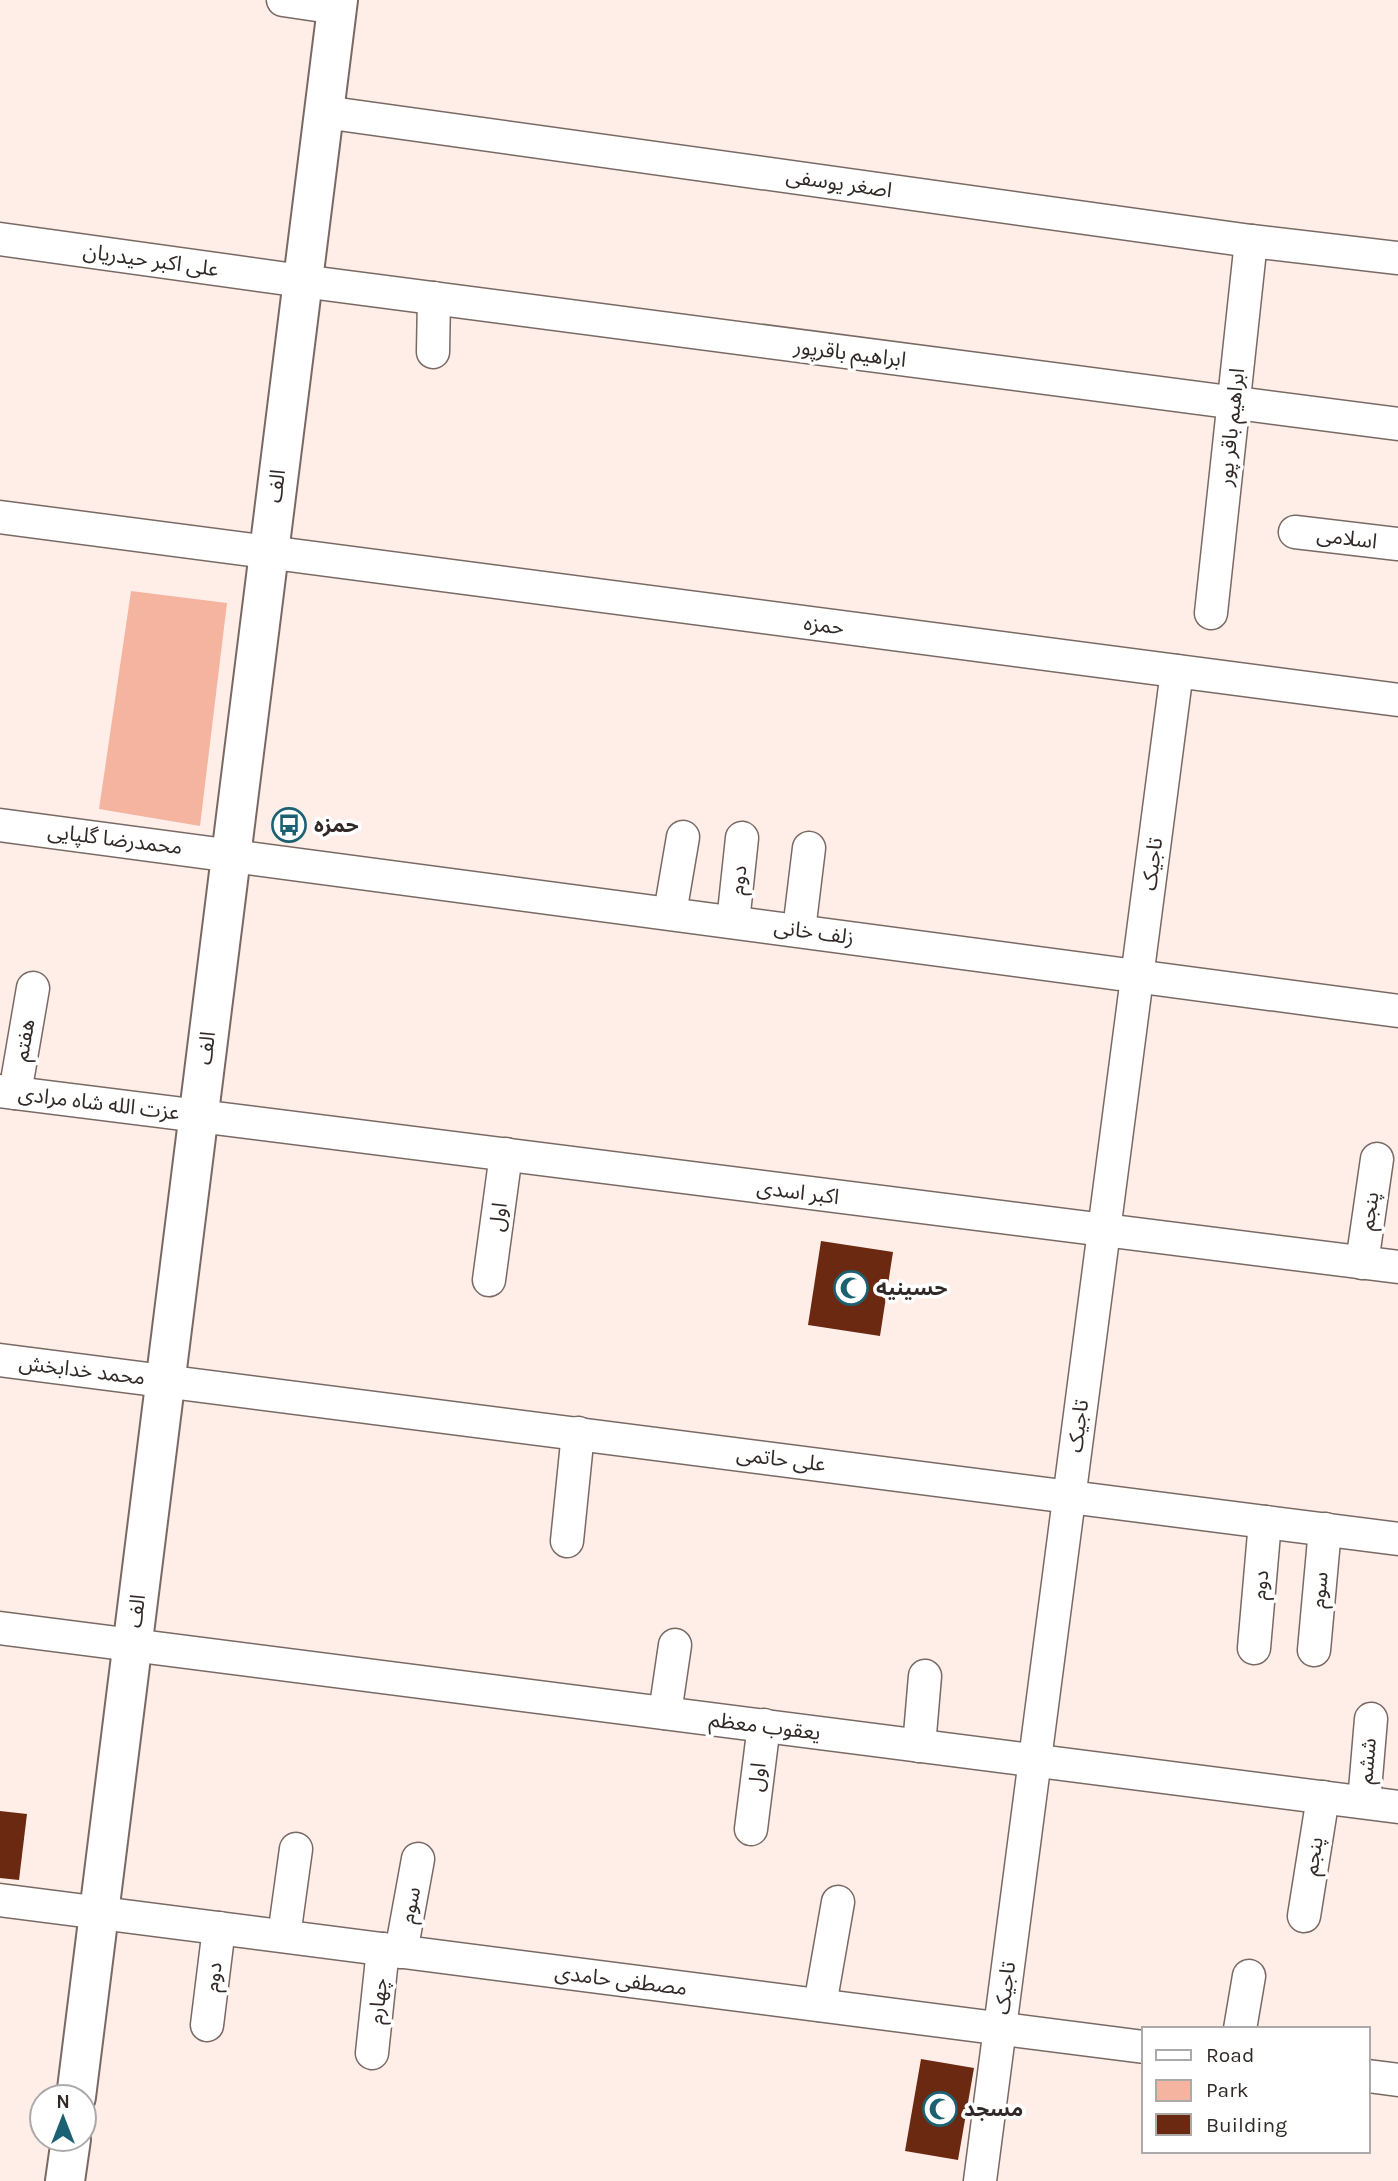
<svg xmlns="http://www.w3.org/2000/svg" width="1398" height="2181" font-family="Karla,'Noto Sans Arabic',sans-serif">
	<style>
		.green { fill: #f5b4a0 }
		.building { fill: #6c2912 }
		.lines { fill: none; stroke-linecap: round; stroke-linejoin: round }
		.street-casing { stroke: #786964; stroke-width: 35 }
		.secondary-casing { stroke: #786964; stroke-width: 42 }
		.street { stroke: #fff; stroke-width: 32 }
		.secondary { stroke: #fff; stroke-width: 38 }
		.labels { text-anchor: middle; stroke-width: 7; stroke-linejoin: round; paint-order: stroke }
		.street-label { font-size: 21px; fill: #302927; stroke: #fff }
		.poi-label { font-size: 21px; font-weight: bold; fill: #302927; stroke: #fff; text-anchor: start }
	</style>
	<rect width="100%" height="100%" fill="#ffeee8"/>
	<polygon class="green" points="131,591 227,603 200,826 99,809"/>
	<g class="building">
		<polygon points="821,1241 893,1252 880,1336 808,1325"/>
		<polygon points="0,1811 27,1814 19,1880 0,1878"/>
		<polygon points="921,2059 974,2068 958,2160 905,2151"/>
	</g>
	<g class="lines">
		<g class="street-casing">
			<g id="street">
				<polyline points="283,0 337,8"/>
				<polyline points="324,112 1251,241 1398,258"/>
				<polyline points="0,239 302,281 1398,424"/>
				<polyline points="433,352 434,298"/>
				<polyline points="0,517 1398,700"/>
				<polyline points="1295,532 1398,544"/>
				<polyline points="1211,613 1251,241"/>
				<polyline points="0,825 1398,1011"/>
				<polyline points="670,913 683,837"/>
				<polyline points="733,922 742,838"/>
				<polyline points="799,930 809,848"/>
				<polyline points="0,1091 1398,1267"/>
				<polyline points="15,1093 33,988"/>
				<polyline points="1362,1263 1377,1159"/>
				<polyline points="489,1280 506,1154"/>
				<polyline points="0,1360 1398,1539"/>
				<polyline points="567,1541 578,1433"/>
				<polyline points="0,1628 1398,1807"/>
				<polyline points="1254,1648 1265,1522"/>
				<polyline points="1314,1650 1325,1529"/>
				<polyline points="665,1713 675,1645"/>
				<polyline points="919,1746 925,1676"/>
				<polyline points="1364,1802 1371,1719"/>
				<polyline points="751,1829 764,1725"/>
				<polyline points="0,1900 1144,2047"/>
				<polyline points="1304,1916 1323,1797"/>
				<polyline points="284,1936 296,1849"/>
				<polyline points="401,1952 418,1859"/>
				<polyline points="820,2005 838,1902"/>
				<polyline points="207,2025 219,1928"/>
				<polyline points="1240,2029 1249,1976"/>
				<polyline points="372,2053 383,1949"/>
				<polyline points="1368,2076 1398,2080"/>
				<polyline points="980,2181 1177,671"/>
			</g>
		</g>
		<g class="secondary-casing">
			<g id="secondary">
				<polyline points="76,2097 338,0"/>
				<polyline points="65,2181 71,2139"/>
			</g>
		</g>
		<use href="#street" class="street"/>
		<use href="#secondary" class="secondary"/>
	</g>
	<defs>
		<g id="bus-ring" transform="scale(1.75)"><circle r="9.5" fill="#fff" stroke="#1b6172" stroke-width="1.5"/><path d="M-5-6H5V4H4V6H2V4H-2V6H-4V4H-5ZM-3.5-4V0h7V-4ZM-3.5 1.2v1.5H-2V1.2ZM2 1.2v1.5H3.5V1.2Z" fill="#1b6172"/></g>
		<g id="mosque-ring" transform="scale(1.75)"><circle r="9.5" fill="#fff" stroke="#1b6172" stroke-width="1.5"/><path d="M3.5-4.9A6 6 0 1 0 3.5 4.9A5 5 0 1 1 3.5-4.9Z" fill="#1b6172"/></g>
	</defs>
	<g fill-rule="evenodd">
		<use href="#bus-ring" x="289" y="825"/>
		<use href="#mosque-ring" x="851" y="1288"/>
		<use href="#mosque-ring" x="940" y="2109"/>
	</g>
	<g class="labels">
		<g class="street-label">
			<text transform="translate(839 183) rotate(8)" y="7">اصغر یوسفی</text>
			<text transform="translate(151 260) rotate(8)" y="7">علی اکبر حیدریان</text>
			<text transform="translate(850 353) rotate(7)" y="7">ابراهیم باقرپور</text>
			<text transform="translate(1231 427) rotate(-84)" y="7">ابراهیم باقر پور</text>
			<text transform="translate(276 486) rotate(-83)" y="7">الف</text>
			<text transform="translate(1347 538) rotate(7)" y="7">اسلامی</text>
			<text transform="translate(824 625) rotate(7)" y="7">حمزه</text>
			<text transform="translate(115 839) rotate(7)" y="7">محمدرضا گلپایی</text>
			<text transform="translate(1152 864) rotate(-83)" y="7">تاجیک</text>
			<text transform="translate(738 880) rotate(-84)" y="7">دوم</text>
			<text transform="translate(814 932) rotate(8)" y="7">زلف خانی</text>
			<text transform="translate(24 1040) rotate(-80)" y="7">هفتم</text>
			<text transform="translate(206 1048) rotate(-83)" y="7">الف</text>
			<text transform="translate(99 1103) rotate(7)" y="7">عزت الله شاه مرادی</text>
			<text transform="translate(798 1192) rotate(7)" y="7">اکبر اسدی</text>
			<text transform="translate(1369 1211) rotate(-82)" y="7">پنجم</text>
			<text transform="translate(498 1217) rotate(-82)" y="7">اول</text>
			<text transform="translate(82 1370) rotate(7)" y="7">محمد خدابخش</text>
			<text transform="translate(1078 1426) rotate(-83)" y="7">تاجیک</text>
			<text transform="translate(781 1459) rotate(7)" y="7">علی حاتمی</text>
			<text transform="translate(1260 1585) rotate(-85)" y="7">دوم</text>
			<text transform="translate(1319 1590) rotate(-85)" y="7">سوم</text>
			<text transform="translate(136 1611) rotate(-83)" y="7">الف</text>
			<text transform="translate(765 1726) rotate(7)" y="7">یعقوب معظم</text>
			<text transform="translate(1367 1761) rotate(-85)" y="7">ششم</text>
			<text transform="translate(757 1777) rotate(-83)" y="7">اول</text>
			<text transform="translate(1313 1856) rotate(-81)" y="7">پنجم</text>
			<text transform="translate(410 1905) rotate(-79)" y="7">سوم</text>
			<text transform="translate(213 1977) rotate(-83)" y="7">دوم</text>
			<text transform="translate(621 1980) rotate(7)" y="7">مصطفی حامدی</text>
			<text transform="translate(1005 1988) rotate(-83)" y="7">تاجیک</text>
			<text transform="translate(378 2001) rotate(-84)" y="7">چهارم</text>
		</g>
		<g class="poi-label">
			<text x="314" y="832">حمزه</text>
			<text x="876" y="1295">حسینیه</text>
			<text x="964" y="2116">مسجد</text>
		</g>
	</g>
	<rect x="1142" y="2027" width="228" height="126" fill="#ffffff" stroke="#aca9a9" stroke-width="2"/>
	<rect x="1156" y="2050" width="35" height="10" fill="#ffffff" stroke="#aca9a9" stroke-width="2"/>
	<text x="1206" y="2062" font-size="21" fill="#302927">Road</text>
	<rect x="1156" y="2080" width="35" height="21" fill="#f5b4a0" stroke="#aca9a9" stroke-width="2"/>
	<text x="1206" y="2097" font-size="21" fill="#302927">Park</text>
	<rect x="1156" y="2114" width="35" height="21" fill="#6c2912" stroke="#aca9a9" stroke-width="2"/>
	<text x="1206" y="2132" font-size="21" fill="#302927">Building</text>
	<g transform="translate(63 2118)"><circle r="33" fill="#ffffff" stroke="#aca9a9" stroke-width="2"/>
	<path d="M0-5L12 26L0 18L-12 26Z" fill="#1b6172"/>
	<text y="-10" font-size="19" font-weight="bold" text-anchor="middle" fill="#302927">N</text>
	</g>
</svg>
